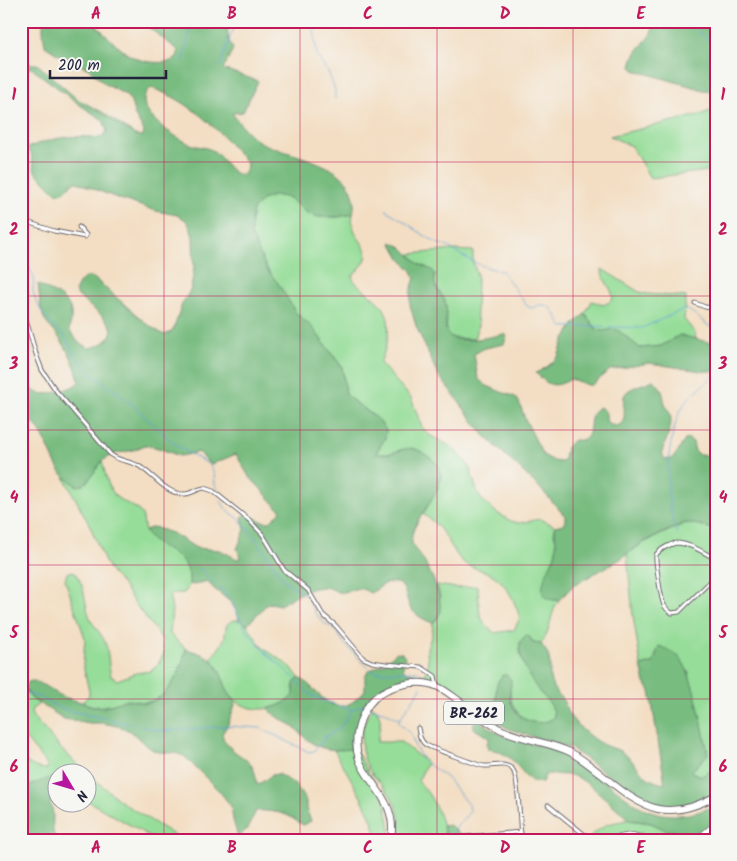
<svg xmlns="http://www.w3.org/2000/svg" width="737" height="861" font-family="Kalam,sans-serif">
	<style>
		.green { fill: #95dd98; stroke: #5c806a }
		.forest { fill: #78bc80; stroke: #4d6f5e; fill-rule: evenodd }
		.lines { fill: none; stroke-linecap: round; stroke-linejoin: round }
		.stream { stroke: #60a2d4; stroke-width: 1 }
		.street-casing { stroke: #6b646b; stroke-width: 5 }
		.secondary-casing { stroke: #6b646b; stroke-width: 6 }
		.highway-casing { stroke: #6b646b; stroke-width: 8 }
		.street { stroke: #fff; stroke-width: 3 }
		.secondary { stroke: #fff; stroke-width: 4.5 }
		.highway { stroke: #fff; stroke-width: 6 }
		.grid { fill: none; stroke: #c2185b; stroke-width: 1; stroke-opacity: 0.55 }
		.labels { text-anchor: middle; stroke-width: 4.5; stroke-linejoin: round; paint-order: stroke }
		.shield { fill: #f6f6f2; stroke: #626272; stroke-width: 1 }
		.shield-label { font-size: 14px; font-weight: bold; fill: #22223b }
		.neatline { fill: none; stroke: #c2185b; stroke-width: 2 }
		.grid-label { font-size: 16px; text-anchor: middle; font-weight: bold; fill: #c2185b }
	</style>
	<rect width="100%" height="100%" fill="#f6f6f2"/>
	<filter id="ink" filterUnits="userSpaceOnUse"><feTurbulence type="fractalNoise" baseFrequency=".02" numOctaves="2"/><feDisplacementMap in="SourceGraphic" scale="10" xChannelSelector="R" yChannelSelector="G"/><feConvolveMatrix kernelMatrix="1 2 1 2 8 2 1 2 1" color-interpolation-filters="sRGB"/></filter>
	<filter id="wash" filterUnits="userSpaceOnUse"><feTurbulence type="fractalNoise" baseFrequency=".0096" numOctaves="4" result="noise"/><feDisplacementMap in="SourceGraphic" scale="20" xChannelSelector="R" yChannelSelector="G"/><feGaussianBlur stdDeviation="1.12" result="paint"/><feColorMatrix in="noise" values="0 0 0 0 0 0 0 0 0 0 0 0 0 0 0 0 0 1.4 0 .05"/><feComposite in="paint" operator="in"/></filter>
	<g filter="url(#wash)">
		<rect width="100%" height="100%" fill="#f3dec3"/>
		<g class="green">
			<polygon points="716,109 716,170 650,178 631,146 610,136 699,115"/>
			<path d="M 275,195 L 289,198 L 318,217 L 338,217 L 353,214 C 348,237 373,246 365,261 C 362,267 356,271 352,277 L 355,282 C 363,290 374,297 382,306 C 394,320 387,347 380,363 L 411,398 L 422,427 L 429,435 L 450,446 L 465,460 L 470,469 L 478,494 L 482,500 L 497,513 L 511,521 L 519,523 L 540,519 L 555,526 L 554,534 L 557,545 L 554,559 L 553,600 L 559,600 C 550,611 552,629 541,644 L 533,643 L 529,636 L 520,642 L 520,653 L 523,663 L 538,690 L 553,707 L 555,717 C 533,735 505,710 511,685 L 503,675 C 494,683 497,691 496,701 L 484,708 L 481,713 C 463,699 447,684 424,679 L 428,665 L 427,648 L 432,634 L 433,623 L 438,618 L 440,596 L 437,585 L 457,588 L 477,586 C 482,607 473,617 495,633 L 514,630 L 520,618 C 513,598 506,579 484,571 C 476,568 469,567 463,562 C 454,554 450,542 443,533 C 438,525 430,519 423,514 L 431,501 L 425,454 L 413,448 L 400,450 L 392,454 L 385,455 L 376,453 L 385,438 L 378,419 L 352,400 L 346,394 L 342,367 L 311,326 L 296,313 L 261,259 L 251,234 L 251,221 L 253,210 L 262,200 Z"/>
			<polygon points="454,250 473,251 473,262 477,275 476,313 478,325 474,339 453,338 447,334 445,301 424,267 419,264 410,254"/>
			<path d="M 602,269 L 639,292 L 647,294 L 686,297 L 684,319 L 695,333 L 696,340 L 680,335 L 661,346 L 640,348 L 597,329 L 585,314 L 592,301 L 603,305 L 610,302 L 613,298 C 612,287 601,279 602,269 Z"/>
			<path d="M 102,461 C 105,472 107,485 114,494 C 121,504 136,504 142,515 C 144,519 143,522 144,526 C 144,532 150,539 154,542 C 168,552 187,556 189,576 C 190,583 189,588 184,593 L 169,594 L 172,609 L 170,634 L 186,649 C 182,670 171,698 147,702 C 142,703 140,701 135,701 C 132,701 127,702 124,702 C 104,705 102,710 82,702 L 89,695 L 89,691 L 83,665 L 85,638 L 65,580 L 67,573 L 73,571 C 86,583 84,604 90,618 C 94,627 101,633 105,642 C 109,653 108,665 111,676 L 117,680 L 136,673 L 151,671 L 157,666 L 164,653 L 162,639 L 135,604 L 122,584 L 112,574 L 105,562 L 90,526 L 64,477 L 70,481 L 93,474 Z"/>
			<polygon points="686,523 700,525 716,530 716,768 702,776 691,772 708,754 701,719 688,671 659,646 653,663 641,666 633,616 627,554 643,543"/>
			<path d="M 234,620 L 239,620 L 247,625 L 262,647 L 291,667 L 299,678 L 296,680 L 293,687 L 295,694 C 280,712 247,715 231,696 C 223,687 218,673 213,661 L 210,659 C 215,653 220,648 223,641 C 228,632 222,624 234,620 Z"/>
			<path d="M 21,687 L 24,687 L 31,698 L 39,704 L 32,709 L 31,713 L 33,717 L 63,751 L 87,773 L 58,774 L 57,777 L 33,784 L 21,792 L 21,757 C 28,764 36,769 47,769 L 48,766 L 21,733 Z"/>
			<path d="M 373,707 C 385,717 379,728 377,742 L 401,742 L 427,763 L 418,781 C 434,798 442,817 446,840 L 399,840 C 401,827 400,814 394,802 C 389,792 380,783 373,775 C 357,754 358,727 373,707 Z"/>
			<path d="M 355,749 L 385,801 L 392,840 L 376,840 C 379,822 344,768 334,750 Z"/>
			<polygon points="88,774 123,803 182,840 156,840 88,801"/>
			<polygon points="627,820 651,823 666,830 692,834 706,831 696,840 659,840 642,833 594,840 591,835 607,824"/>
		</g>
		<g class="forest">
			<path d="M 43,21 L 91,21 C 117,43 128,66 167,62 C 174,61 179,57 178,50 L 140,21 L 229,21 C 226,31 228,41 233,49 L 223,69 L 258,81 L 243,112 L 232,113 C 240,124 249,136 262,143 C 295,159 364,163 353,214 L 338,217 L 318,217 L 307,213 L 289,198 L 275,195 L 262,200 L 253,210 L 251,221 L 251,234 L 267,270 L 278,283 L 296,313 L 311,326 L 342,367 L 346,394 L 352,400 L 378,419 L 386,430 L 385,438 L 376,453 C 397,458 406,439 426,455 C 432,459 440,465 441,472 C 444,492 408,524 412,542 C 413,549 419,553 422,558 C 433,576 440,592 441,612 L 433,623 C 426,621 417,616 412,610 C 404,601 408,579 390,583 C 388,583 385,583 383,585 C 378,588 375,591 370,593 C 358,585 356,590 344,592 C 337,594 334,589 329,588 C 312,584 293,597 280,605 L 271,603 L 267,604 L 247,625 L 239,620 C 235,598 219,597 207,581 L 194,585 L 189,584 C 192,549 156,554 145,530 L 154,527 L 174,534 L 196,548 L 220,550 L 239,560 L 241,556 L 237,549 L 245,530 L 242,517 L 246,514 L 261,521 L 270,522 L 281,511 L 248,475 L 236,454 L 210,465 L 199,452 L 180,456 L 155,447 L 145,445 L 134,450 L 114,454 L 102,461 L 88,481 L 83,485 L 77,486 C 73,483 68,480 64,476 C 48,459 46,423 21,416 L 21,370 C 26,377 30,390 38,393 C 47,396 75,389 79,381 C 76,364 65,344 54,331 C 51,328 48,326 46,322 C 39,310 40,297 38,284 C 49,291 71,299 71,313 C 72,318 70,324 69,330 L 79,343 L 89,348 C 101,346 110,341 112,329 C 104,312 86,307 75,292 C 78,284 85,272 95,279 L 147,324 L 164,335 L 171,332 L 174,328 L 182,304 L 191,289 L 194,268 L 193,237 L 190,227 L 186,220 L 177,215 L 156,211 L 117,198 L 77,182 L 72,183 C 68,189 64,194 56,193 L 35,172 L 31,153 L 27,148 C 50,138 74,134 99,138 L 105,134 L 107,131 L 103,120 L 80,105 L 30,67 L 28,70 L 21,67 L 21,56 L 30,64 L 37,64 L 77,99 L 102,112 L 135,135 L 143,136 L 144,131 L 135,116 L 131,102 L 126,95 L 105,84 L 89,69 L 57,54 L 45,46 L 43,32 ZM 151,88 C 190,100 220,131 246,162 L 247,166 L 244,174 C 231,178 223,156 212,150 C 206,147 197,147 190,144 C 175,137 126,108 151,88 Z"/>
			<path d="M 655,21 L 716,21 L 716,91 L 714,93 L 634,70 L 631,67 C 633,46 652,43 655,21 Z"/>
			<path d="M 391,242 L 402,247 L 419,264 L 432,270 L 435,274 C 433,295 444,291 446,306 C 448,314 443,328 448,334 C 456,346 493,336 505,334 L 507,336 L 504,344 L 485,348 L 474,354 L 478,378 L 485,385 L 501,392 L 514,396 L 519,402 L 525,419 L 543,455 L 554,461 L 560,462 L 564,460 C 565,450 566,446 574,440 C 600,443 582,416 599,407 C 606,410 607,414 606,421 C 610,424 612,426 616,426 C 631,423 620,403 625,394 C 629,387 646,384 653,380 C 664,389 662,392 665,404 C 667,407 669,411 670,414 C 674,426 665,441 662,452 L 664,458 L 669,460 C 679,455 679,446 687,438 L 693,442 L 695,451 L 699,455 L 709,455 L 716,448 L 716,530 L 700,525 L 686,523 L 676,527 L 642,543 L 619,560 L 574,585 L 559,600 C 524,602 555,563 556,550 C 557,542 554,534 555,526 L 563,524 L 565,521 L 565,516 L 539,487 L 484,435 L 437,373 L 416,326 L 410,305 L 411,290 L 415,278 L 412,271 L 400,258 Z"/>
			<path d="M 585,314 L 596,329 L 603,331 L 612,329 L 618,330 L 640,348 L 661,346 L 680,335 L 716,344 L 716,371 L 701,371 L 649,363 L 610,370 L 592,385 L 588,385 L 571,379 C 555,388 549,387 536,373 L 547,367 L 558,357 L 564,340 L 575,323 Z"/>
			<path d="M 526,635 L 529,636 L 533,643 L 541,644 C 557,663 545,670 553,687 C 555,692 561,697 564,702 C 566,706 566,710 568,713 C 575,724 590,738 602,744 C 609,748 617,748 623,753 C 642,766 638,779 665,784 L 650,691 L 645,683 L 641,666 L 653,663 L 659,646 C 666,649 674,652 679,657 C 694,673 703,731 708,754 L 691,772 L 702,776 L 716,768 L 716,796 C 688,808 670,813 641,799 L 572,749 L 509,729 L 481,713 L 484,708 L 496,701 C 497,691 494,683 503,675 L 507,675 L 511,680 C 511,689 507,698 513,707 C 521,722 541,728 554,717 C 555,705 545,699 539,691 C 531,681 515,653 521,641 C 522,639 524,637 526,635 Z"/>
			<path d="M 186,649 C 195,652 205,654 212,660 C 224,672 223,690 236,702 L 228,724 L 222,734 C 228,758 258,754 256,784 L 259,784 L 272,775 L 278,774 L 295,784 L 306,801 L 306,809 L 311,821 L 303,825 C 297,822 291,816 284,814 C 278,812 262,810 256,811 L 247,829 L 238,837 L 233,820 L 231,806 L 220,792 L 184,756 L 175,753 L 158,752 L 151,749 L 130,731 L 121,727 L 103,723 L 90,723 L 64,719 L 31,698 L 24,687 C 26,684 28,681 33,681 C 39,681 53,692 60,695 C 67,699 74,700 81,702 C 86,703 91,707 96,707 C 107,709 115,702 126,700 C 132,699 138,703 144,703 C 168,703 182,667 186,649 Z"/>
			<path d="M 397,652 L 402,653 L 405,657 L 403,668 L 406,672 L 415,674 L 417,679 C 401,680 380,684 370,699 C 365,706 358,738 355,749 C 334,750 321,752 304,737 C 300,733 297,729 293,726 C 284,720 274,717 268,708 C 278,707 288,702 294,694 L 294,683 L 299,678 C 306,681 310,686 315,691 C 335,711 346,712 365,690 L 365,676 L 368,671 L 383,664 Z"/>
			<path d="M 477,719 C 487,726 496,733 507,737 C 527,744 548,746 567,754 L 637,805 C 663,819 689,818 716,805 L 716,822 L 706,831 L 692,834 L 666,830 L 651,823 L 630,820 L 591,786 L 579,778 L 571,775 L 546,774 L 542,782 L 533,782 C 517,770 514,753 489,749 L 488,750 L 487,744 L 489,738 L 475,729 L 473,725 Z"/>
			<path d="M 53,777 L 57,777 L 57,797 L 54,795 L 51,797 L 50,803 C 57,815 48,829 57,840 L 21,840 L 21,792 L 33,784 Z"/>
			<polygon points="450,825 461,836 461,840 446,840 443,826"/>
		</g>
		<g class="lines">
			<g class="stream">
				<polyline points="313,21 317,56 329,74 335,90 335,99"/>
				<polyline points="689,21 701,34 716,46"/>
				<polyline points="183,61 192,21"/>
				<polyline points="220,66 232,32 238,21"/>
				<polyline points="21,119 25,129 21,146"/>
				<polyline points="21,153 21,166"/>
				<path d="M 386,210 C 404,220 419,233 435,242 C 440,245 445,245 450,248 C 466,259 483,268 502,271 L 527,306 L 531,308 C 535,307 540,304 544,305 C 555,306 557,321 563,327 L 593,326 L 642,328 L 685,309 C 697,313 704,325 716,330"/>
				<polyline points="21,251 34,277 33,291 36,302 45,317 57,330 64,335 75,356 91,373 129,402 177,446 210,465 214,474 215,485 219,491"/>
				<polyline points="221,501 226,509 239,519 254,536 283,579 309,598 315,613 323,622 335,630 344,643 370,670 375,672 418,671 422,674 422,679"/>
				<path d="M 677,533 C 663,502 665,432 685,403 C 693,392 707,384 716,373"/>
				<polyline points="199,568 222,590 231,602 246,630 266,653 286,670 310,694 317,698 352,710"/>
				<polyline points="21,692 39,697 58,707 66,710 162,731 228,726 260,728 309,752 314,751 325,737 340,728 352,710 357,707 363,706"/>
				<path d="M 370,708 L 383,711 L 399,719 L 399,723 L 411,734 L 415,747 L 424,761 L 447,778 L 469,806 L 470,811 C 463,821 452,827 453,840"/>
				<path d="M 400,719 C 404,711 421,691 421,687"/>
			</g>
		</g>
	</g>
	<g filter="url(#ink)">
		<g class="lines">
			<g class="street-casing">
				<g id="street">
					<polyline points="21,220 54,231 85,237 86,235 79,227"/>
					<path d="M 21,303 L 36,354 L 42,370 L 57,392 L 111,455 C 119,461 129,461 137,465 C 153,473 166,495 185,494 C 191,494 197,489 204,488 L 213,491 L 249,520 L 263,535 L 284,570 L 308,590 L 323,615 L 336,626 L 363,658 L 372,662 L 386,664 L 421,667 L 435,676 L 437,686"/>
					<polyline points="695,303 705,307 716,309"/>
					<path d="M 716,559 C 704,553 690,543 676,543 C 670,544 659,550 656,555 C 655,559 661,600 664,605 C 666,609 668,611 672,613 L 679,612 L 684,607 L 716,576"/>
					<path d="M 418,728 C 419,734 420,741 426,745 C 429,747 480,766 484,766 C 493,767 506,761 513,770 C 519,779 520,827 521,840"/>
					<polyline points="548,805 591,840"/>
					<polyline points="463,837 521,832"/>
				</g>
			</g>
			<g class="secondary-casing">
				<g id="secondary">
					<polyline points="604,840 632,835 650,840"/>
					<polyline points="696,840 716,823"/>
				</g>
			</g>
			<g class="highway-casing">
				<path id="highway" d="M 391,840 C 400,788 346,779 358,729 C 364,703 380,688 406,684 C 416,682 427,682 436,686 C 444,689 451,695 458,700 C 471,710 484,720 498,728 C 521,740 547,741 570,752 C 600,768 624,801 658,809 C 679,813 698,806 716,796"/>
			</g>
			<use href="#street" class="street"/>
			<use href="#secondary" class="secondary"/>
			<use href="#highway" class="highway"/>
		</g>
	</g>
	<path class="grid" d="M 164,21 L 164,840M 300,21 L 300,840M 437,21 L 437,840M 573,21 L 573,840M 21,162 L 716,162M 21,296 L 716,296M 21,430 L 716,430M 21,565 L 716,565M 21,699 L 716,699"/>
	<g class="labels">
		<rect class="shield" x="444" y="701.5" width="60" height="23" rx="4"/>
		<g class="shield-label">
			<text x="474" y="718">BR-262</text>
		</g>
	</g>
	<rect width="737" height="861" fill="none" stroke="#f6f6f2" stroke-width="55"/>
	<g transform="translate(72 788) rotate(128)"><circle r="24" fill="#f6f6f2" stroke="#a1a1a9"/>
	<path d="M0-4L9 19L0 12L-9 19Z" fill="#b5179e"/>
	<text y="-8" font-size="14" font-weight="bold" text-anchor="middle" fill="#22223b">N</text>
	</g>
	<path d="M50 70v8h116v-8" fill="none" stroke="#22223b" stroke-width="2.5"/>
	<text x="58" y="70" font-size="15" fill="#22223b" stroke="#f6f6f2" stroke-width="4" paint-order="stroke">200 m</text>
	<rect x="28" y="28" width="682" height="806" class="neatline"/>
	<g class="grid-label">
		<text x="96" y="19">A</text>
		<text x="232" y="19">B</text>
		<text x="368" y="19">C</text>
		<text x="505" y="19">D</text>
		<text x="641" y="19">E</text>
		<text x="14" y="100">1</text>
		<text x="723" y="100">1</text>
		<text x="14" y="235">2</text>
		<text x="723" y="235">2</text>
		<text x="14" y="369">3</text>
		<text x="723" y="369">3</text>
		<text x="14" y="503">4</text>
		<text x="723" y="503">4</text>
		<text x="14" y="638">5</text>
		<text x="723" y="638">5</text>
		<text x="14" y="772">6</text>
		<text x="723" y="772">6</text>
		<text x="96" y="853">A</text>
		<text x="232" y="853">B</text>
		<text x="368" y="853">C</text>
		<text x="505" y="853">D</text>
		<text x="641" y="853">E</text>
	</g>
</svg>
